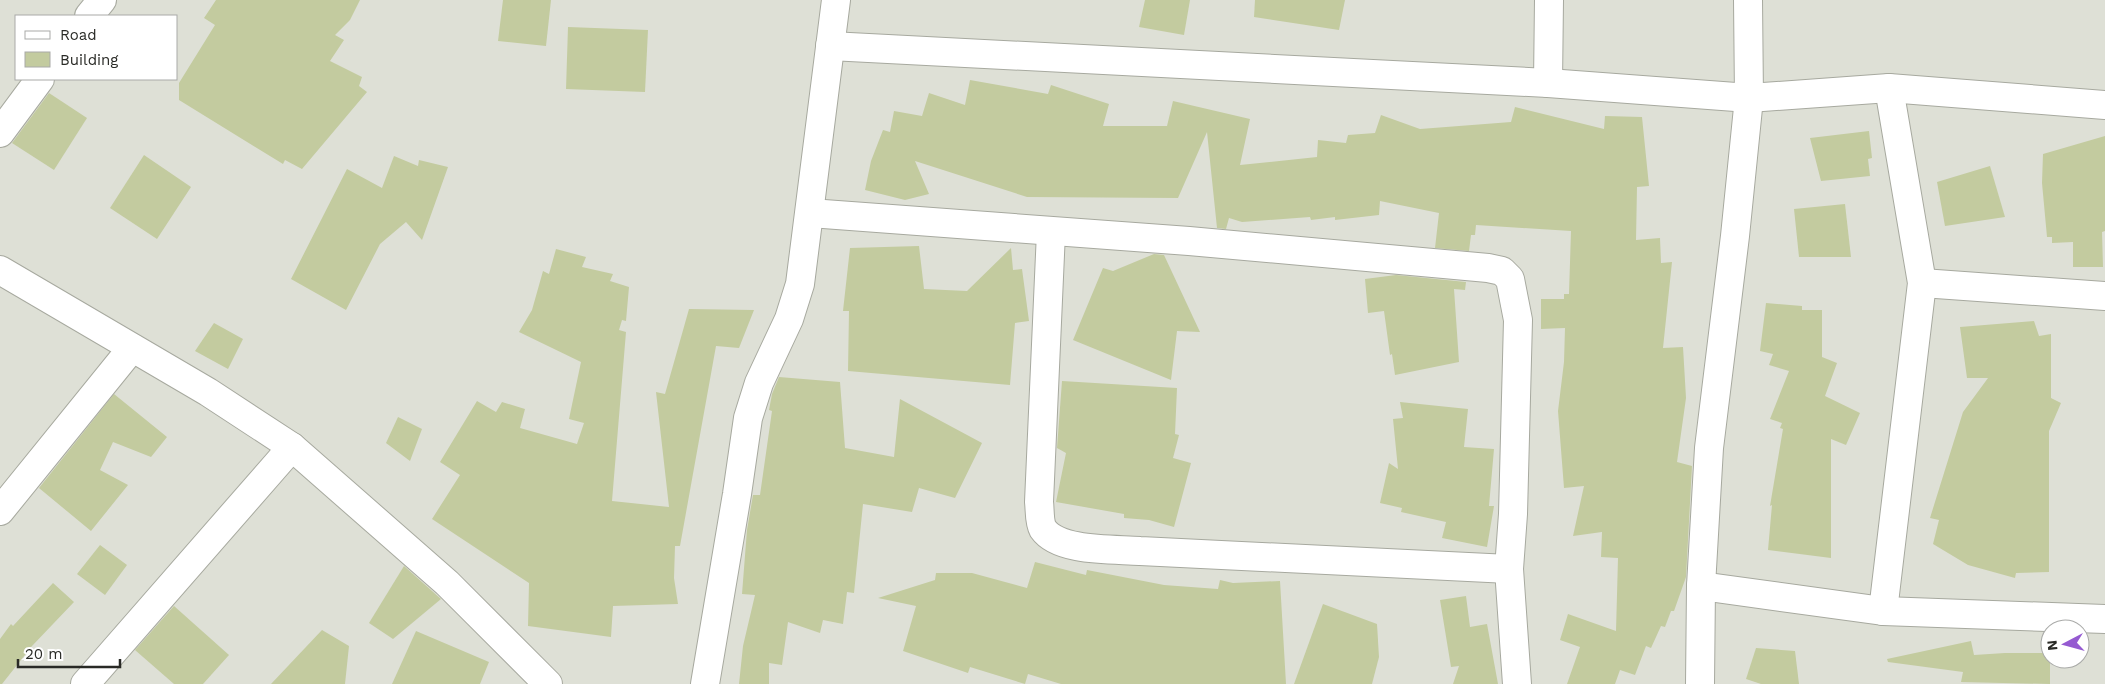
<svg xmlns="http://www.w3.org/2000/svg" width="2105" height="684" font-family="'Work Sans',sans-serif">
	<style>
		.building { fill: #c3cb9f }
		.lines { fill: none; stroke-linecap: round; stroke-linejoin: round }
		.street-casing { stroke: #a7a99f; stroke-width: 30 }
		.street { stroke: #fff; stroke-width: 28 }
	</style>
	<rect width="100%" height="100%" fill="#dee0d6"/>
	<g class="building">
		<polygon points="216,0 360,0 350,20 335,35 344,40 330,61 362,77 359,86 367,92 302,169 285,160 283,164 179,100 179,83 215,25 204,18"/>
		<polygon points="503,0 551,0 546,46 498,41"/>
		<polygon points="1145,0 1190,0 1184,35 1139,27"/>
		<polygon points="1255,0 1345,0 1339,30 1254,17"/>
		<polygon points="568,27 648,30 645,92 566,89"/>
		<polygon points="970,80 1048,94 1051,85 1109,104 1103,126 1167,126 1173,101 1250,119 1240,165 1317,157 1318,140 1346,143 1348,135 1375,133 1381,115 1420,129 1511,122 1515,107 1604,129 1605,116 1642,117 1649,186 1637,187 1636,240 1660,238 1661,263 1672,262 1663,348 1683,347 1686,398 1677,462 1692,466 1686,577 1674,611 1671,611 1665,627 1661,626 1651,648 1646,646 1635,675 1620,670 1615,684 1567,684 1580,647 1560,640 1568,614 1616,631 1618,558 1601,557 1602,532 1573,536 1584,486 1564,488 1558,411 1564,362 1565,328 1541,329 1541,299 1564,299 1564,294 1569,294 1571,231 1476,225 1475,235 1471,235 1469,251 1435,248 1439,213 1380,201 1379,215 1335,220 1335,217 1311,220 1310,217 1242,222 1229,218 1226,229 1217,228 1207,132 1178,198 1027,197 915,161 929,194 905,200 865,190 871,161 883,130 890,132 894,111 922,116 929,93 965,105"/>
		<polygon points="49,93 87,118 54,170 12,143"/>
		<polygon points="1869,131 1872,158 1868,159 1870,176 1821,181 1810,138"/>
		<polygon points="2105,136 2105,231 2102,232 2103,267 2073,267 2073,242 2052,243 2052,237 2047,237 2042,183 2043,154"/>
		<polygon points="144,155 191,187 157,239 110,208"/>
		<polygon points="394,156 418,166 419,160 448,167 422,240 406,222 380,244 346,310 291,279 347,169 382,188"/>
		<polygon points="1990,166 2005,217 1945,226 1937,182"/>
		<polygon points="1845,204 1851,257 1799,257 1794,209"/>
		<polygon points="919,246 924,289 967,291 1011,248 1013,270 1022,269 1029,321 1015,323 1010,385 848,371 849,311 843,311 850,248"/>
		<polygon points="556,249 586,257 582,267 613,274 610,281 629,287 626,321 622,320 619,330 626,332 612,501 669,507 656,392 665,394 689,309 754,310 739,348 716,346 680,546 675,546 674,578 678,604 613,606 611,637 528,626 529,583 432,519 460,475 440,462 477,401 496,412 502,402 525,409 520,428 577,444 584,423 569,419 581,362 519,332 532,310 543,271 549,274"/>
		<polygon points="1154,254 1164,255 1200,332 1177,331 1171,380 1073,340 1103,268 1113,271"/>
		<polygon points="1396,275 1466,282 1465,290 1454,289 1459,362 1395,375 1392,354 1390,355 1384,311 1368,313 1365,279"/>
		<polygon points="1766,303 1802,306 1802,310 1822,310 1822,357 1837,363 1825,396 1860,413 1846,445 1831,439 1831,558 1768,550 1772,505 1770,506 1783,429 1780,428 1782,423 1770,419 1789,371 1769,365 1773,354 1760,351"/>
		<polygon points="2034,321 2039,336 2051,334 2051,398 2061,403 2049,431 2049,572 2016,573 2015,578 1968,565 1933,544 1939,520 1930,518 1963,412 1988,378 1967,378 1960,327"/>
		<polygon points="214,323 243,339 228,369 195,351"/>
		<polygon points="779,377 840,382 845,448 894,457 900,399 982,443 955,498 919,488 912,512 863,504 854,593 847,592 843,624 823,620 820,633 788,622 782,665 769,663 769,684 739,684 743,646 755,595 742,594 747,530 753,495 760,495 772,411 769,410 772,394"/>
		<polygon points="1062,381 1177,388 1175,434 1179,435 1173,458 1191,463 1174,527 1149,520 1124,518 1124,514 1056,502 1066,453 1057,448"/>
		<polygon points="114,394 167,437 151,457 113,442 100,470 128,485 91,531 39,488"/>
		<polygon points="1400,402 1468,409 1464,447 1494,449 1489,506 1494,506 1487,547 1442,538 1446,522 1401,512 1402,508 1380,503 1389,463 1398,469 1393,419 1403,418"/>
		<polygon points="398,417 422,429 410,461 386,443"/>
		<polygon points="100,545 127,565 105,595 77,574"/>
		<polygon points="1035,562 1086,575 1087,570 1164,585 1218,589 1220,580 1233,583 1280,581 1286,684 1061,684 1028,674 1025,684 970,667 968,673 903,651 916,606 878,598 935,580 936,573 972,573 1027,588"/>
		<polygon points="404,566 441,599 393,639 369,623"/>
		<polygon points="53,583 74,602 32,646 2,684 0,684 0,639 11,624 13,626"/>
		<polygon points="1466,596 1470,627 1487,624 1498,684 1453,684 1459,666 1451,667 1440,600"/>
		<polygon points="1323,604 1377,624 1379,657 1372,684 1294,684"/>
		<polygon points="174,606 229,655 203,684 174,684 135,650"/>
		<polygon points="322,630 349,646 345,684 271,684"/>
		<polygon points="416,631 489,662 480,684 392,684"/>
		<polygon points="1971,641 1974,655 2005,653 2050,653 2050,684 1961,682 1963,672 1888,662 1887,659"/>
		<polygon points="1756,648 1795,651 1799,684 1761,684 1746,679"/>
	</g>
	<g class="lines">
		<g class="street-casing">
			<g id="street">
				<polyline points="89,16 102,0"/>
				<polyline points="830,46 1548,83 1749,98 1889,88 2105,105"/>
				<polyline points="1548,83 1549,0"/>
				<polyline points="0,133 40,79"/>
				<polyline points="810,213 1189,241 1488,268 1502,271 1510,279 1518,320 1513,514 1509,569 1517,684"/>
				<path d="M 1051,232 L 1039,502 C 1040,509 1039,522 1043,529 C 1059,552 1113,549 1140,551 L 1509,569"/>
				<polyline points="0,270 208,392 292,447 447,583 548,684"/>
				<polyline points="1922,283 2105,296"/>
				<polyline points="0,511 132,348"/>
				<polyline points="1701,586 1883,611 2105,619"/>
				<polyline points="1883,611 1922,283 1889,88"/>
				<polyline points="85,684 292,447"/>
				<polyline points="705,684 737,494 748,418 759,383 789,319 800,284 836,0"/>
				<polyline points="1700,684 1701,586 1709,448 1735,236 1749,98 1748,0"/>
			</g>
		</g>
		<use href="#street" class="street"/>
	</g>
	<rect x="15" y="15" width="162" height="65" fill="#ffffff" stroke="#a9aaa8"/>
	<rect x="25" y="31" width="25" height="8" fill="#ffffff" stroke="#a9aaa8"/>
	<text x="60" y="40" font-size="15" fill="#292a26">Road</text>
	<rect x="25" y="52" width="25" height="15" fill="#c3cb9f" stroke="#a9aaa8"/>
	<text x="60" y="65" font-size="15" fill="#292a26">Building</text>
	<g transform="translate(2065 644) rotate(264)"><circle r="24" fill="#ffffff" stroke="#a9aaa8"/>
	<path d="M0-4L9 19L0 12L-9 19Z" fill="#955ad1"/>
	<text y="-8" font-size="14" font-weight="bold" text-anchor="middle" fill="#292a26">N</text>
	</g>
	<path d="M18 659v8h102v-8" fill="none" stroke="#292a26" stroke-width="2.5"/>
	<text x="25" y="659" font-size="15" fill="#292a26" stroke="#ffffff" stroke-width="4" paint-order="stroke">20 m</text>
</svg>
